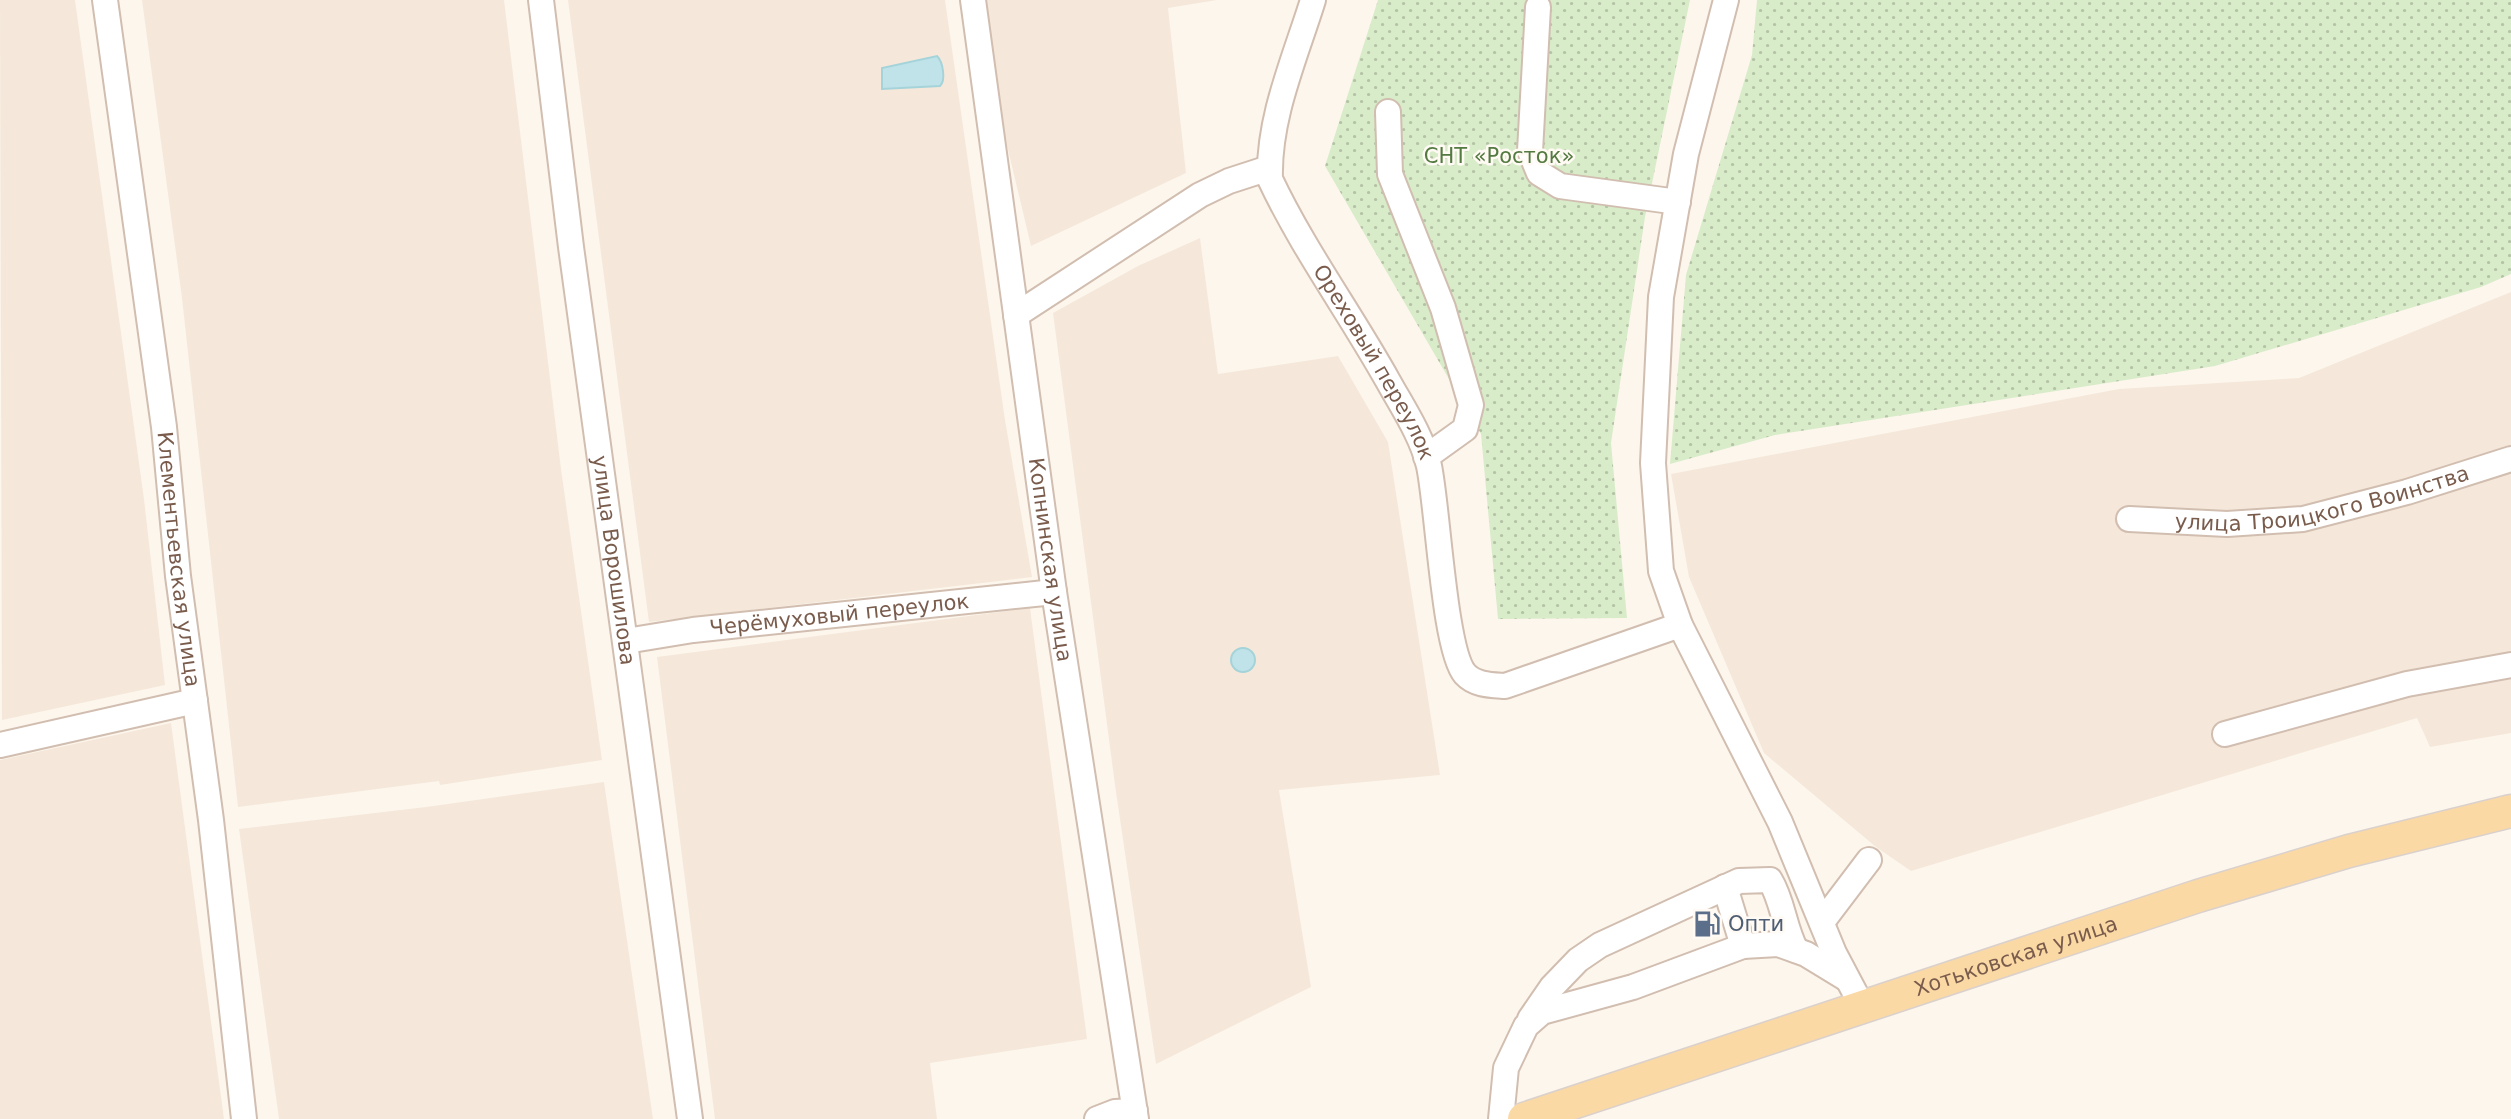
<svg xmlns="http://www.w3.org/2000/svg" width="2511" height="1119" font-family="'DejaVu Sans',sans-serif">
	<style>
		.residential { fill: #f5e8da }
		.grass { fill: url(#grass-dots) }
		.water { fill: #bfe3e8; stroke: #a5d3da; stroke-width: 2 }
		.lines { fill: none; stroke-linecap: round; stroke-linejoin: round }
		.minor-casing { stroke: #d1beb0; stroke-width: 28 }
		.major-casing { stroke: #dad1cd; stroke-width: 35 }
		.minor { stroke: #fff; stroke-width: 24 }
		.major { stroke: #fbd9a5; stroke-width: 32 }
		.labels { text-anchor: middle; stroke-width: 5; stroke-linejoin: round; paint-order: stroke }
		.park-label { font-size: 21px; fill: #537a41; stroke: #fffaf3 }
		.street-label { font-size: 21px; fill: #7a5c4d; stroke: #fffaf3 }
		.service-label { font-size: 21px; fill: #4e5e75; stroke: #fffaf3; text-anchor: start }
	</style>
	<defs>
		<pattern id="grass-dots" width="8" height="8" patternUnits="userSpaceOnUse" patternTransform="scale(1.75)"><rect width="8" height="8" fill="#d8ecc9"/><path d="M2 2h.1M6 6h.1" fill="none" stroke="#b4c2a5" stroke-width="1.8" stroke-linecap="round"/></pattern>
	</defs>
	<rect width="100%" height="100%" fill="#fdf6ec"/>
	<g class="residential">
		<polygon points="0,0 75,0 144,499 165,685 2,720"/>
		<polygon points="142,0 504,0 561,469 602,760 440,785 439,781 238,807 182,298"/>
		<polygon points="568,0 945,0 1005,420 1032,577 649,622"/>
		<polygon points="984,0 1217,0 1168,8 1186,173 1031,246 1005,137"/>
		<polygon points="1200,238 1218,374 1338,356 1388,442 1440,775 1279,790 1311,987 1156,1064 1115,785 1053,313 1138,266"/>
		<polygon points="2511,292 2511,733 2430,747 2417,718 1911,871 1876,847 1764,753 1689,577 1671,474 2119,389 2299,378"/>
		<polygon points="1030,608 1087,1039 930,1063 937,1119 715,1119 657,657"/>
		<polygon points="171,723 224,1119 0,1119 0,760"/>
		<polygon points="604,782 653,1119 279,1119 239,829 426,807"/>
	</g>
	<g class="grass">
		<polygon points="1378,0 1690,0 1645,217 1611,443 1627,618 1498,619 1481,434 1325,166"/>
		<polygon points="1757,0 2511,0 2511,274 2481,287 2215,366 1775,435 1670,464 1686,275 1752,55"/>
	</g>
	<g class="water">
		<path d="M 937,56 C 943,62 946,80 940,86 L 882,89 L 882,68 Z"/>
		<circle cx="1243" cy="660" r="12"/>
	</g>
	<g class="lines">
		<g class="minor-casing">
			<g id="minor">
				<path id="s1" d="M 105,0 L 164,427 L 178,576 L 211,820 L 244,1119"/>
				<path id="s2" d="M 541,0 L 571,247 L 690,1119"/>
				<path id="s3" d="M 973,0 L 1054,592 L 1136,1119"/>
				<path id="s4" d="M 1313,0 C 1295,58 1268,118 1270,179 C 1303,249 1350,313 1388,381 C 1403,408 1422,436 1429,466 C 1438,508 1444,650 1465,674 C 1475,685 1491,685 1505,686 L 1680,625"/>
				<polyline points="1726,0 1686,154 1661,297 1653,463 1661,571 1680,625 1780,822 1834,953 1862,1006"/>
				<polyline points="1538,7 1530,151 1539,173 1560,186 1678,202"/>
				<polyline points="1388,112 1390,174 1443,308 1471,405 1465,429 1426,457"/>
				<polyline points="1016,315 1200,195 1229,181 1269,168"/>
				<path id="s5" d="M 2129,519 L 2227,524 L 2303,519 L 2407,492 L 2511,459"/>
				<path id="s6" d="M 626,641 L 693,630 L 1054,592"/>
				<polyline points="2225,734 2407,684 2511,665"/>
				<polyline points="0,745 195,701"/>
				<polyline points="1725,887 1743,946"/>
				<polyline points="1822,922 1869,860"/>
				<path d="M 1530,1019 L 1552,987 L 1578,960 L 1600,945 L 1739,881 L 1770,880 C 1783,901 1784,928 1796,950"/>
				<polyline points="1097,1119 1115,1112 1135,1111"/>
				<polyline points="1501,1119 1506,1068 1526,1026 1542,1012 1633,987 1743,946 1778,944 1806,954 1847,979"/>
			</g>
		</g>
		<g class="major-casing">
			<g id="major">
				<path id="s7" d="M 1524,1119 L 2198,896 L 2349,851 L 2511,811"/>
			</g>
		</g>
		<use href="#minor" class="minor"/>
		<use href="#major" class="major"/>
	</g>
	<defs>
		<g id="fuel-bare" transform="scale(2.1)"><path d="M-5.5-6h7V0h2V4h1.3V-2.5L3-4.5l.8-.8L6-3V5H2.5V1h-1V6h-7ZM-4.2-4.7v3.2H.2V-4.7Z" fill="#5c6f8a" stroke="#fffaf3" stroke-width="2.5" paint-order="stroke"/></g>
	</defs>
	<g fill-rule="evenodd">
		<use href="#fuel-bare" x="1707" y="924"/>
	</g>
	<g class="labels">
		<g class="park-label">
			<text x="1499" y="163">СНТ «Росток»</text>
		</g>
		<g class="street-label">
			<text dy="7" stroke="none"><textPath href="#s4" startOffset="396">Ореховый переулок</textPath></text>
			<text dy="7" stroke="none"><textPath href="#s5" startOffset="196">улица Троицкого Воинства</textPath></text>
			<text dy="7" stroke="none"><textPath href="#s1" startOffset="564">Клементьевская улица</textPath></text>
			<text dy="7" stroke="none"><textPath href="#s2" startOffset="565">улица Ворошилова</textPath></text>
			<text dy="7" stroke="none"><textPath href="#s3" startOffset="565">Копнинская улица</textPath></text>
			<text dy="7" stroke="none"><textPath href="#s6" startOffset="215">Черёмуховый переулок</textPath></text>
			<text dy="7" stroke="none"><textPath href="#s7" startOffset="518">Хотьковская улица</textPath></text>
		</g>
		<g class="service-label">
			<text x="1728" y="931">Опти</text>
		</g>
	</g>
</svg>
